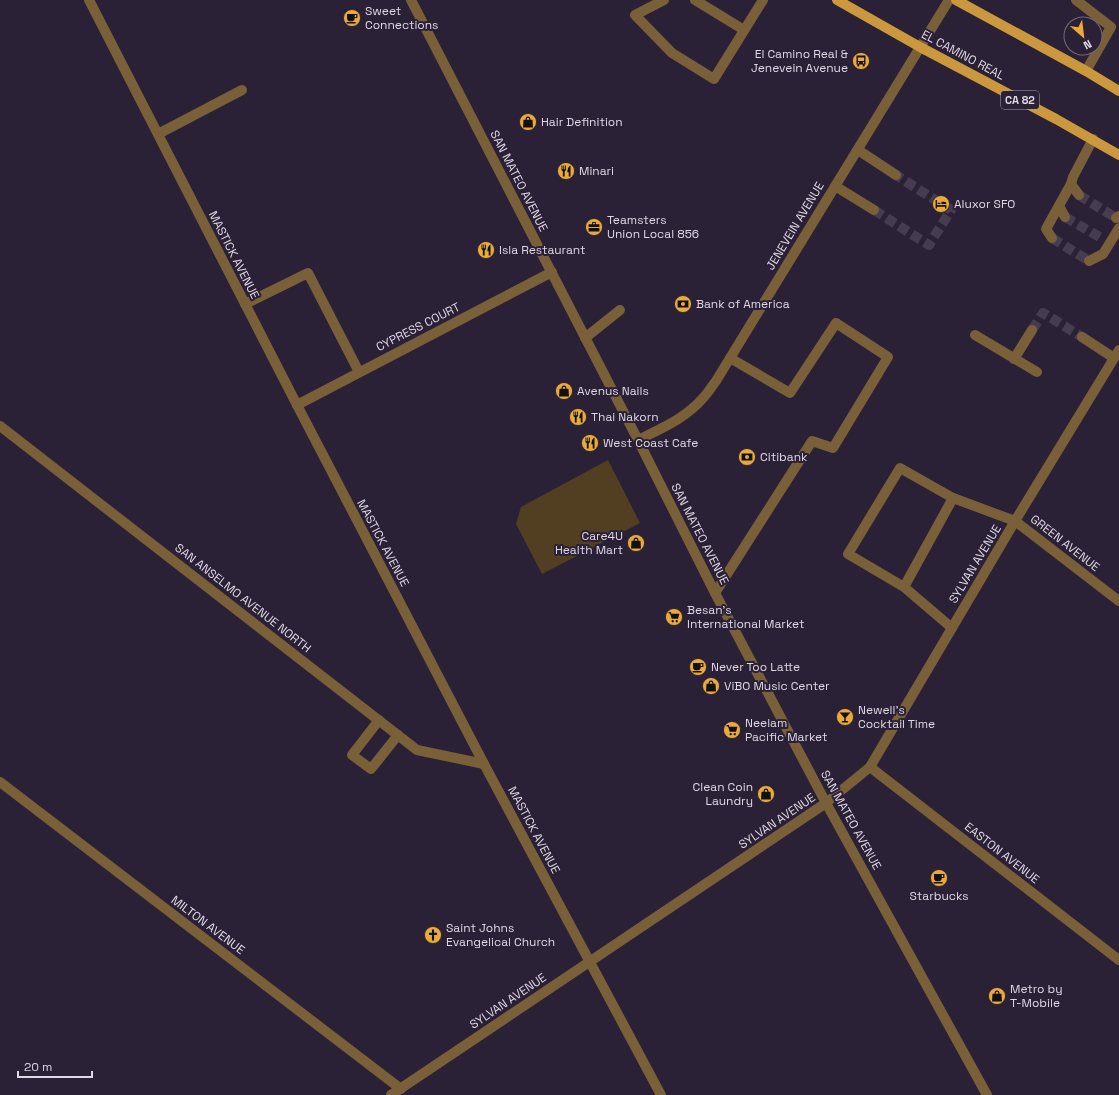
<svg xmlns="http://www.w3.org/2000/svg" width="1119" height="1095" font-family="'Space Grotesk',sans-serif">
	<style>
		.green { fill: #523f22 }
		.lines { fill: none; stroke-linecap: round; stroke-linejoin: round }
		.minor-tunnel { stroke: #463c50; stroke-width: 10; stroke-dasharray: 10 5; stroke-linecap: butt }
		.minor { stroke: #796038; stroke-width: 10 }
		.major { stroke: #cc983e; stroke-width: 10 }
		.labels { text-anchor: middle; stroke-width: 4; stroke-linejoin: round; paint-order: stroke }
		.shield { fill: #2b2136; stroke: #a9a1b1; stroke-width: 1 }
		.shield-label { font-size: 11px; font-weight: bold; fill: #dfd8e6 }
		.poi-label { font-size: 12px; fill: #dfd8e6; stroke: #2b2136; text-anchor: start }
		.street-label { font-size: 12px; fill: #dfd8e6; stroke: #2b2136 }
	</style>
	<rect width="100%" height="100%" fill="#2b2136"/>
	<polygon class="green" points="608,460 640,523 542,574 516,524 521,507"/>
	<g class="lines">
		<g class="minor-tunnel">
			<polyline points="1079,195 1116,218"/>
			<polyline points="874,210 929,245 951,210 896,175"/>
			<polyline points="1065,217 1103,239"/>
			<polyline points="1052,238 1089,261"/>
			<polyline points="1032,330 1043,313 1082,337"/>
		</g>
		<g class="minor">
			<polyline points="89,0 297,405 484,764 661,1095"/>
			<polyline points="411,0 638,440 715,593 826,803 987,1095"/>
			<polyline points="664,0 635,15 672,53 714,79 763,0"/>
			<polyline points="695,0 744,30"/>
			<polyline points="1076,0 1111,27 1086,71"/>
			<polyline points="158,134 242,90"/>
			<polyline points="858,150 896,175"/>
			<polyline points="835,186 874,210"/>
			<polyline points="1079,195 1071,184 1073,177 1093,139"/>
			<polyline points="1059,206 1065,217"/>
			<polyline points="1116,218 1119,216"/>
			<polyline points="1052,238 1046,229 1071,184"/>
			<polyline points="1089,261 1103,254 1119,228"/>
			<polyline points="245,304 308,273 359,372"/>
			<polyline points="975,335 1037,372"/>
			<polyline points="1082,337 1114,358"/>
			<polyline points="585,338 620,310"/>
			<polyline points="1014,359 1032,330"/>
			<polyline points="297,405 552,272"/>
			<polyline points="0,426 417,750 484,764"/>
			<path d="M 638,440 C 662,428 686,418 703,398 C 708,393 712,386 716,381 L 949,0"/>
			<polyline points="953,498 1015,521 1119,601"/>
			<polyline points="904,587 953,498 900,468 848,554 904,587 952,628"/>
			<polyline points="715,593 812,441 833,448 888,357 836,323 790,393 730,358"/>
			<polyline points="379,720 352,755 371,769 398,735"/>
			<polyline points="870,767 1119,960"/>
			<polyline points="0,782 401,1089"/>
			<polyline points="391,1095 826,803 870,767 1015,521 1119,350"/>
		</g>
		<g class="major">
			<polyline points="837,0 920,47 1056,119 1119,155"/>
			<polyline points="956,0 1086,71 1119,91"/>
		</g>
	</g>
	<defs>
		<g id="cafe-disc" transform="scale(0.9)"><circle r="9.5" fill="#eaaa39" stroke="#2b2136"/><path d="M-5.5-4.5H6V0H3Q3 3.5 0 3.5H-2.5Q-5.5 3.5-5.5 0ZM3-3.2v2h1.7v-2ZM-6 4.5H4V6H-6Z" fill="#111"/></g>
		<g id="bus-disc" transform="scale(0.9)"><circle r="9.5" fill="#eaaa39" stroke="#2b2136"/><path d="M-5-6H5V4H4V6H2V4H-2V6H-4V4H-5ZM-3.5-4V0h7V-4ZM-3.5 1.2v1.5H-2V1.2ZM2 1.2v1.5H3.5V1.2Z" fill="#111"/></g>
		<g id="shop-disc" transform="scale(0.9)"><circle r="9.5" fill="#eaaa39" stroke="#2b2136"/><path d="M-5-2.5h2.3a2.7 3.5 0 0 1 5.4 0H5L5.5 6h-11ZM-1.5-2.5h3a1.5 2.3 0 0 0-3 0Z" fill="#111"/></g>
		<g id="restaurant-disc" transform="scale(0.9)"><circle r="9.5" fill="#eaaa39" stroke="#2b2136"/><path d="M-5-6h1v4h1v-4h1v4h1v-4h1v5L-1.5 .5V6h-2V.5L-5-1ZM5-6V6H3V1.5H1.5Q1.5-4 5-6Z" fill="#111"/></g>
		<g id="hotel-disc" transform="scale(0.9)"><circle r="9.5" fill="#eaaa39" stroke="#2b2136"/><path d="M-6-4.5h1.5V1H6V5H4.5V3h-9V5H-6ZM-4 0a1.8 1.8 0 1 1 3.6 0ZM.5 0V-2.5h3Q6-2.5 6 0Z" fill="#111"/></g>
		<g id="office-disc" transform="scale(0.9)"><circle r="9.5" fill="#eaaa39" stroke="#2b2136"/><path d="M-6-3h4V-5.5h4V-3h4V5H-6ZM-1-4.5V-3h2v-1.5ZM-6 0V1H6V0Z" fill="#111"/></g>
		<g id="bank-disc" transform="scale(0.9)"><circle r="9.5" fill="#eaaa39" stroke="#2b2136"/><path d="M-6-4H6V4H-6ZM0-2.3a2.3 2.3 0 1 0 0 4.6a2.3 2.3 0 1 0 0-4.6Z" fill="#111"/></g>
		<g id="supermarket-disc" transform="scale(0.9)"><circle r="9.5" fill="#eaaa39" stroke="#2b2136"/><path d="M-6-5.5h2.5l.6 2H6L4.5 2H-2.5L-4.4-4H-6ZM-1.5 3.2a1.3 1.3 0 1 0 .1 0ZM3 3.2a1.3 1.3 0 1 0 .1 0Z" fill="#111"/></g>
		<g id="bar-disc" transform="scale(0.9)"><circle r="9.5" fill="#eaaa39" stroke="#2b2136"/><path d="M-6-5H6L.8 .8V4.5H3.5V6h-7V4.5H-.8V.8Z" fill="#111"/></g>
		<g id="church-disc" transform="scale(0.9)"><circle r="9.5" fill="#eaaa39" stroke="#2b2136"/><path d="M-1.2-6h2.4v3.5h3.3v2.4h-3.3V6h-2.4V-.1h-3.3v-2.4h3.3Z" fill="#111"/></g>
	</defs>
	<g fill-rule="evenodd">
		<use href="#cafe-disc" x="352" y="18"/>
		<use href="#bus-disc" x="861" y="61"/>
		<use href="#shop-disc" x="528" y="122"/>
		<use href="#restaurant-disc" x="566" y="171"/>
		<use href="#hotel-disc" x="941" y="204"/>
		<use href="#office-disc" x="594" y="227"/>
		<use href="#restaurant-disc" x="486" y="250"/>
		<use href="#bank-disc" x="683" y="304"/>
		<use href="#shop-disc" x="564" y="391"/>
		<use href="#restaurant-disc" x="578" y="417"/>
		<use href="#restaurant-disc" x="590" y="443"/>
		<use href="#bank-disc" x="747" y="457"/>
		<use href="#shop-disc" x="636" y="543"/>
		<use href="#supermarket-disc" x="674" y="617"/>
		<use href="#cafe-disc" x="698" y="667"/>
		<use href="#shop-disc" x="711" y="686"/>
		<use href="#bar-disc" x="845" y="717"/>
		<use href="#supermarket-disc" x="732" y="730"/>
		<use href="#shop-disc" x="766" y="794"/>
		<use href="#cafe-disc" x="939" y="878"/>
		<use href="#church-disc" x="433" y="935"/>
		<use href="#shop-disc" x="997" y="996"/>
	</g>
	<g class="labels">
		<rect class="shield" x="1001" y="91" width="38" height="18" rx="3"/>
		<g class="shield-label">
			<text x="1020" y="104">CA 82</text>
		</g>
		<g class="poi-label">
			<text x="365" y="15">Sweet<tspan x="365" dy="14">Connections</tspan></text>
			<text x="848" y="58" text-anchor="end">El Camino Real &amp;<tspan x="848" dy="14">Jenevein Avenue</tspan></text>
			<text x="541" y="126">Hair Definition</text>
			<text x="579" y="175">Minari</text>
			<text x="954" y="208">Aluxor SFO</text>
			<text x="607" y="224">Teamsters<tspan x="607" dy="14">Union Local 856</tspan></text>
			<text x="499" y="254">Isla Restaurant</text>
			<text x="696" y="308">Bank of America</text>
			<text x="577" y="395">Avenus Nails</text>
			<text x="591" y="421">Thai Nakorn</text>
			<text x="603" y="447">West Coast Cafe</text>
			<text x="760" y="461">Citibank</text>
			<text x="623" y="540" text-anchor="end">Care4U<tspan x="623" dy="14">Health Mart</tspan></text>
			<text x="687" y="614">Besan’s<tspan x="687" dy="14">International Market</tspan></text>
			<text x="711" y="671">Never Too Latte</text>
			<text x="724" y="690">ViBO Music Center</text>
			<text x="858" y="714">Newell's<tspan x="858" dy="14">Cocktail Time</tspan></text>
			<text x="745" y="727">Neelam<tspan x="745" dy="14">Pacific Market</tspan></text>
			<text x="753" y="791" text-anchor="end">Clean Coin<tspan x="753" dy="14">Laundry</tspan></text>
			<text x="939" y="900" text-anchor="middle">Starbucks</text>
			<text x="446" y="932">Saint Johns<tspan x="446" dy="14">Evangelical Church</tspan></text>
			<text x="1010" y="993">Metro by<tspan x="1010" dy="14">T-Mobile</tspan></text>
		</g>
		<g class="street-label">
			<text transform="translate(963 55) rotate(28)" y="4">EL CAMINO REAL</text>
			<text transform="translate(519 181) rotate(63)" y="4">SAN MATEO AVENUE</text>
			<text transform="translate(795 226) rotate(-59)" y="4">JENEVEIN AVENUE</text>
			<text transform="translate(234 255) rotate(63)" y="4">MASTICK AVENUE</text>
			<text transform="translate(418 327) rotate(-27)" y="4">CYPRESS COURT</text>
			<text transform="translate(700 534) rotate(63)" y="4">SAN MATEO AVENUE</text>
			<text transform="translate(383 543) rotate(62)" y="4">MASTICK AVENUE</text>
			<text transform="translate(1065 543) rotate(38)" y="4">GREEN AVENUE</text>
			<text transform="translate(975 564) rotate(-59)" y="4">SYLVAN AVENUE</text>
			<text transform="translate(243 598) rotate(38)" y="4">SAN ANSELMO AVENUE NORTH</text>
			<text transform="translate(851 820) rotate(61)" y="4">SAN MATEO AVENUE</text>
			<text transform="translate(777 821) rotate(-34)" y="4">SYLVAN AVENUE</text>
			<text transform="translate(534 830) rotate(62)" y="4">MASTICK AVENUE</text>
			<text transform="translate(1002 853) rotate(38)" y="4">EASTON AVENUE</text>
			<text transform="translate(208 925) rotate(37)" y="4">MILTON AVENUE</text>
			<text transform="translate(508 1001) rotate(-34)" y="4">SYLVAN AVENUE</text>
		</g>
	</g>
	<g transform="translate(1083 36) rotate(152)"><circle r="19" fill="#2b2136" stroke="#736a7c"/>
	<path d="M0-3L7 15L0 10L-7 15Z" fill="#eaaa39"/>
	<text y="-6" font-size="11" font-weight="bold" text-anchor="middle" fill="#dfd8e6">N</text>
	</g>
	<path d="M18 1071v6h74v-6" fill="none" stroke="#dfd8e6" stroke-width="2"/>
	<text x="24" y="1071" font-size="12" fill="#dfd8e6" stroke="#2b2136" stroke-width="3" paint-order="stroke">20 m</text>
</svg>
